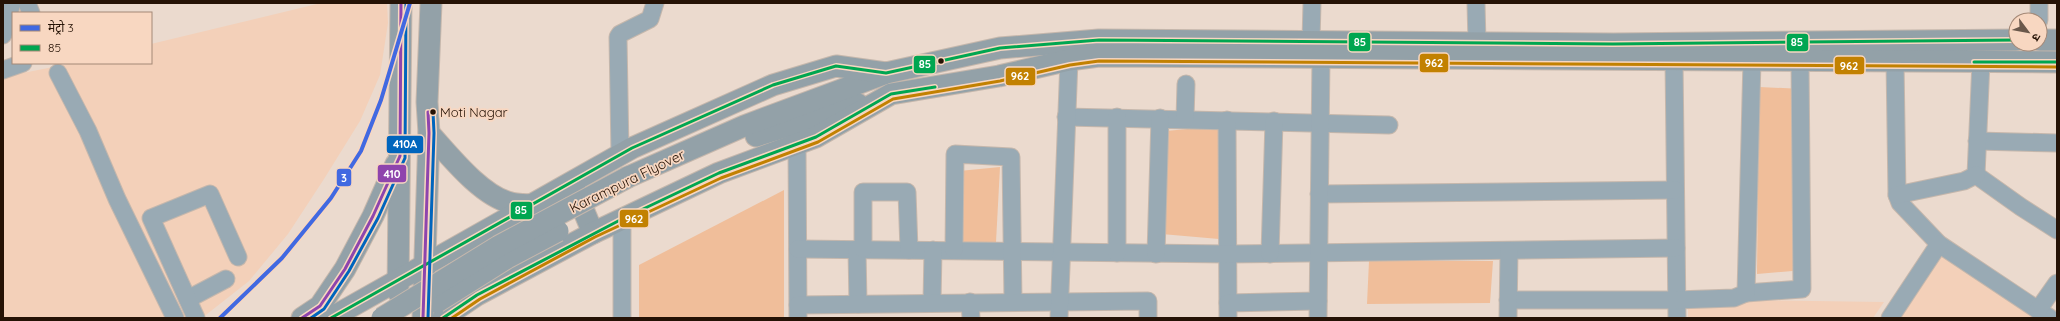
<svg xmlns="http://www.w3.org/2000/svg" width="2060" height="321" font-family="Quicksand,'Noto Sans Devanagari',sans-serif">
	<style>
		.built { fill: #f3d0b9 }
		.green { fill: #f0be9a }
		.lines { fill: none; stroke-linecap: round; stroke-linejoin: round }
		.minor-casing { stroke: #c5b7ac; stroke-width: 19 }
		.major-casing { stroke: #c5b7ac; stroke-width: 23 }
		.minor { stroke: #99aab4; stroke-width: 17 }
		.major { stroke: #93a1a8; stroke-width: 21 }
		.major-bridge-casing { stroke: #c5b7ac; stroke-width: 23; stroke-linecap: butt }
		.major-bridge { stroke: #93a1a8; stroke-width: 21 }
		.bus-1-casing { stroke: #f8d7c1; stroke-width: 6 }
		.bus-2-casing { stroke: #f8d7c1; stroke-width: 6 }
		.bus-3-casing { stroke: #f8d7c1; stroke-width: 6 }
		.bus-4-casing { stroke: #f8d7c1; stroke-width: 6 }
		.bus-1 { stroke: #00a651; stroke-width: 3 }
		.bus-2 { stroke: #c28101; stroke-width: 3 }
		.bus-3 { stroke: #8e44ad; stroke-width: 3 }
		.bus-4 { stroke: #0065bd; stroke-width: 3 }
		.metro-1-casing { stroke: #f8d7c1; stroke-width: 7 }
		.metro-1 { stroke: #4169e1; stroke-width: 4 }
		.bus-dot { fill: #251205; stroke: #f8d7c1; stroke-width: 1.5 }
		.labels { text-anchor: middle; stroke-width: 3.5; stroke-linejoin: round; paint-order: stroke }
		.bus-label { font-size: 13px; fill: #251205; stroke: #f8d7c1; text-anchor: start }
		.street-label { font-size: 14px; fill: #251205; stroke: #f8d7c1 }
		.line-badge { stroke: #f8d7c1; stroke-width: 1.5 }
		.badge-label { font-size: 11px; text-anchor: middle; font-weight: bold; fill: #fff }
	</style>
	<rect width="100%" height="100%" fill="#ebdace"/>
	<g class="built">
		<polygon points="321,3 387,3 388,23 380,75 360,121 324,179 288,234 249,281 202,318 3,318 3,77 73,63 151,63 151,44"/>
		<polygon points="1938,251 2041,318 1898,318"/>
		<polygon points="1688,299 1884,302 1873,318 1688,318"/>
	</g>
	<g class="green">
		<polygon points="1759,87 1803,89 1804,270 1757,274"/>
		<polygon points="1220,126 1219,239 1150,233 1155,132"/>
		<polygon points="1000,167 996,242 948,243 949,172"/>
		<polygon points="784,190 784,318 639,318 639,265"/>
		<polygon points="1369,261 1493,261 1490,303 1367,304"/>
	</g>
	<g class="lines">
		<g class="minor-casing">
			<g id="minor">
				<polyline points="27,3 31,13"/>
				<polyline points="1476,3 1477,43"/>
				<polyline points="2039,20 2039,3"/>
				<polyline points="3,35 12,3"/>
				<polyline points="1311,41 1312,3"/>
				<polyline points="1674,60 1677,318"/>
				<polyline points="1895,61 1897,195 1900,203 1939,244 2050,318"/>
				<polyline points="3,70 23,63"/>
				<polyline points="58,73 88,131 117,199 175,318"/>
				<polyline points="1066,117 1389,125"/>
				<polyline points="1185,119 1186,84"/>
				<polyline points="1227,120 1228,318"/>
				<polyline points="1977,141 2057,143"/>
				<polyline points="797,144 798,318"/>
				<polyline points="620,154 618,37 620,34 650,19 655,3"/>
				<polyline points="1976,175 1981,62"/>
				<polyline points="1976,175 2021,207 2057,230"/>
				<polyline points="1319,194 1675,190"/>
				<polyline points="1897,195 1964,181 1976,175"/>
				<polyline points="622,219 622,318"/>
				<polyline points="798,249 1228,254 1676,248"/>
				<polyline points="857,249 858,304"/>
				<polyline points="863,249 863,192 907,192 909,250"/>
				<polyline points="954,250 955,154 1011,157 1013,301"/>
				<polyline points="1117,253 1117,117"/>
				<polyline points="1156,254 1160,118"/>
				<polyline points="1270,254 1274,121"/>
				<polyline points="1746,293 1802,289 1800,60"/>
				<polyline points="188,299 226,279"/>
				<polyline points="1508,300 1676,300 1734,298 1746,293 1752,60"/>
				<polyline points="970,302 971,318"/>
				<polyline points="932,303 933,250"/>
				<polyline points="1228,303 1318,301"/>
				<polyline points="798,305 1148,301 1148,318"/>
				<polyline points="2038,310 2057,283"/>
				<polyline points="196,318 151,218 210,194 238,257"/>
				<polyline points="1059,318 1069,60"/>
				<polyline points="1318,318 1321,57"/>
				<polyline points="1508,318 1509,251"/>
				<polyline points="1890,318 1939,244"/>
			</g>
		</g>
		<g class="major-casing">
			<g id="major">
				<polyline points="2040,40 2057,40"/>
				<path d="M 429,133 C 449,155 481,196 511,203 C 517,205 524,204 530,205"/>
				<polyline points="756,136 858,104"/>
				<polyline points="628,177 744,126 884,74"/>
				<polyline points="573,185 593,233"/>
				<polyline points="398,292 401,3"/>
				<polyline points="302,318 320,306 345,269 373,216 396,164"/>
				<polyline points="331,318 632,148 773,85 836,66 886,73 1000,48 1099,40 1613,44 2016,40"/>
				<polyline points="423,318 429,133 427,102 431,3"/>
				<polyline points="443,318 477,295 593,233 719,173 816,137 891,94 999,76 1069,60 1099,56 2057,62"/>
			</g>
		</g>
		<use href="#minor" class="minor"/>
		<use href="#major" class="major"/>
		<g class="major-bridge-casing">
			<g id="major-bridge">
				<polyline points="437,302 507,258 558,231"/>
				<polyline points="382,318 499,246 628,177"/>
			</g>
		</g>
		<use href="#major-bridge" class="major-bridge"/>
		<g class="bus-1-casing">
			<g id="bus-1">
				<polyline points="1974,62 2057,62"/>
				<polyline points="331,318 632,148 773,85 836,66 886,73 1000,48 1099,40 1613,44 2016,40"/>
				<polyline points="443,318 477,295 622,219 719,173 816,137 891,94 935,87"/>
			</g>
		</g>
		<g class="bus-2-casing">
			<polyline id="bus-2" points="452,318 480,299 595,237 721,178 818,142 893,99 1000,81 1070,65 1099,61 2057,67"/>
		</g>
		<g class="bus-3-casing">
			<g id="bus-3">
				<polyline points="302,318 320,306 345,269 373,216 400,156 401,3"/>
				<polyline points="423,318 429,133 428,112"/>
			</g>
		</g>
		<g class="bus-4-casing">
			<g id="bus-4">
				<polyline points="311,318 324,309 349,271 378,218 405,158 406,3"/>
				<polyline points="428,318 434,133 433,112"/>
			</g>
		</g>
		<use href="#bus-1" class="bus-1"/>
		<use href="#bus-2" class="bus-2"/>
		<use href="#bus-3" class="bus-3"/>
		<use href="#bus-4" class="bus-4"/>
		<g class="metro-1-casing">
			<polyline id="metro-1" points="220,318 282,258 331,198 361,151 381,100 410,3"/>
		</g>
		<use href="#metro-1" class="metro-1"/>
	</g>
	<g class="bus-dot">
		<circle cx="941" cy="61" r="3.5"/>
		<circle cx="433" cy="112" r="3.5"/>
	</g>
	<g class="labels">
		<g class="bus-label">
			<text x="440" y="117">Moti Nagar</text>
		</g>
		<g class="street-label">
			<text transform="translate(627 181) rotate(-26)" y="5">Karampura Flyover</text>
		</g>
	</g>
	<g class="line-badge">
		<rect x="1348" y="32" width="23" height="20" rx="4" fill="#00a651"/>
		<rect x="1786" y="33" width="23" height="19" rx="4" fill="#00a651"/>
		<rect x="1419" y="53" width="30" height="20" rx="4" fill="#c28101"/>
		<rect x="913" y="55" width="23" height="19" rx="4" fill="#00a651"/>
		<rect x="1834" y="56" width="31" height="19" rx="4" fill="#c28101"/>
		<rect x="1005" y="67" width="31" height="19" rx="4" fill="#c28101"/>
		<rect x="386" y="135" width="38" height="19" rx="4" fill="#0065bd"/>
		<rect x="377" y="164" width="30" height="19" rx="4" fill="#8e44ad"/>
		<rect x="336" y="168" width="16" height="19" rx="4" fill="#4169e1"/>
		<rect x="510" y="201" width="23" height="19" rx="4" fill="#00a651"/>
		<rect x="619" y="209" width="30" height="19" rx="4" fill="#c28101"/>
	</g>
	<g class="badge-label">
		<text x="1360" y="46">85</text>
		<text x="1797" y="46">85</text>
		<text x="1434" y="67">962</text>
		<text x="925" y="68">85</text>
		<text x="1849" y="70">962</text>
		<text x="1020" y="80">962</text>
		<text x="405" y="148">410A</text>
		<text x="392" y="178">410</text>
		<text x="344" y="182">3</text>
		<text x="521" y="214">85</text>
		<text x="634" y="223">962</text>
	</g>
	<rect width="2060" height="321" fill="none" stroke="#251205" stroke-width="8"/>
	<rect x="12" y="12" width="140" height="52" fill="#f8d7c1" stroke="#a48876"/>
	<rect x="20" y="25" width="20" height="6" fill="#4169e1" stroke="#a48876"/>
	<text x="48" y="32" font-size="12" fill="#251205">मेट्रो 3</text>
	<rect x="20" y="45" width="20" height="6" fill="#00a651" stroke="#a48876"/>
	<text x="48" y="52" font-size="12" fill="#251205">85</text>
	<g transform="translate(2028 32) rotate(122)"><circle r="19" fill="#f8d7c1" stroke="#a48876"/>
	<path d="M0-3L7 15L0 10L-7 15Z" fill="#6a584b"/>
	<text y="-6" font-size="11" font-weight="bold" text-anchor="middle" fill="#251205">उ</text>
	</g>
</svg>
